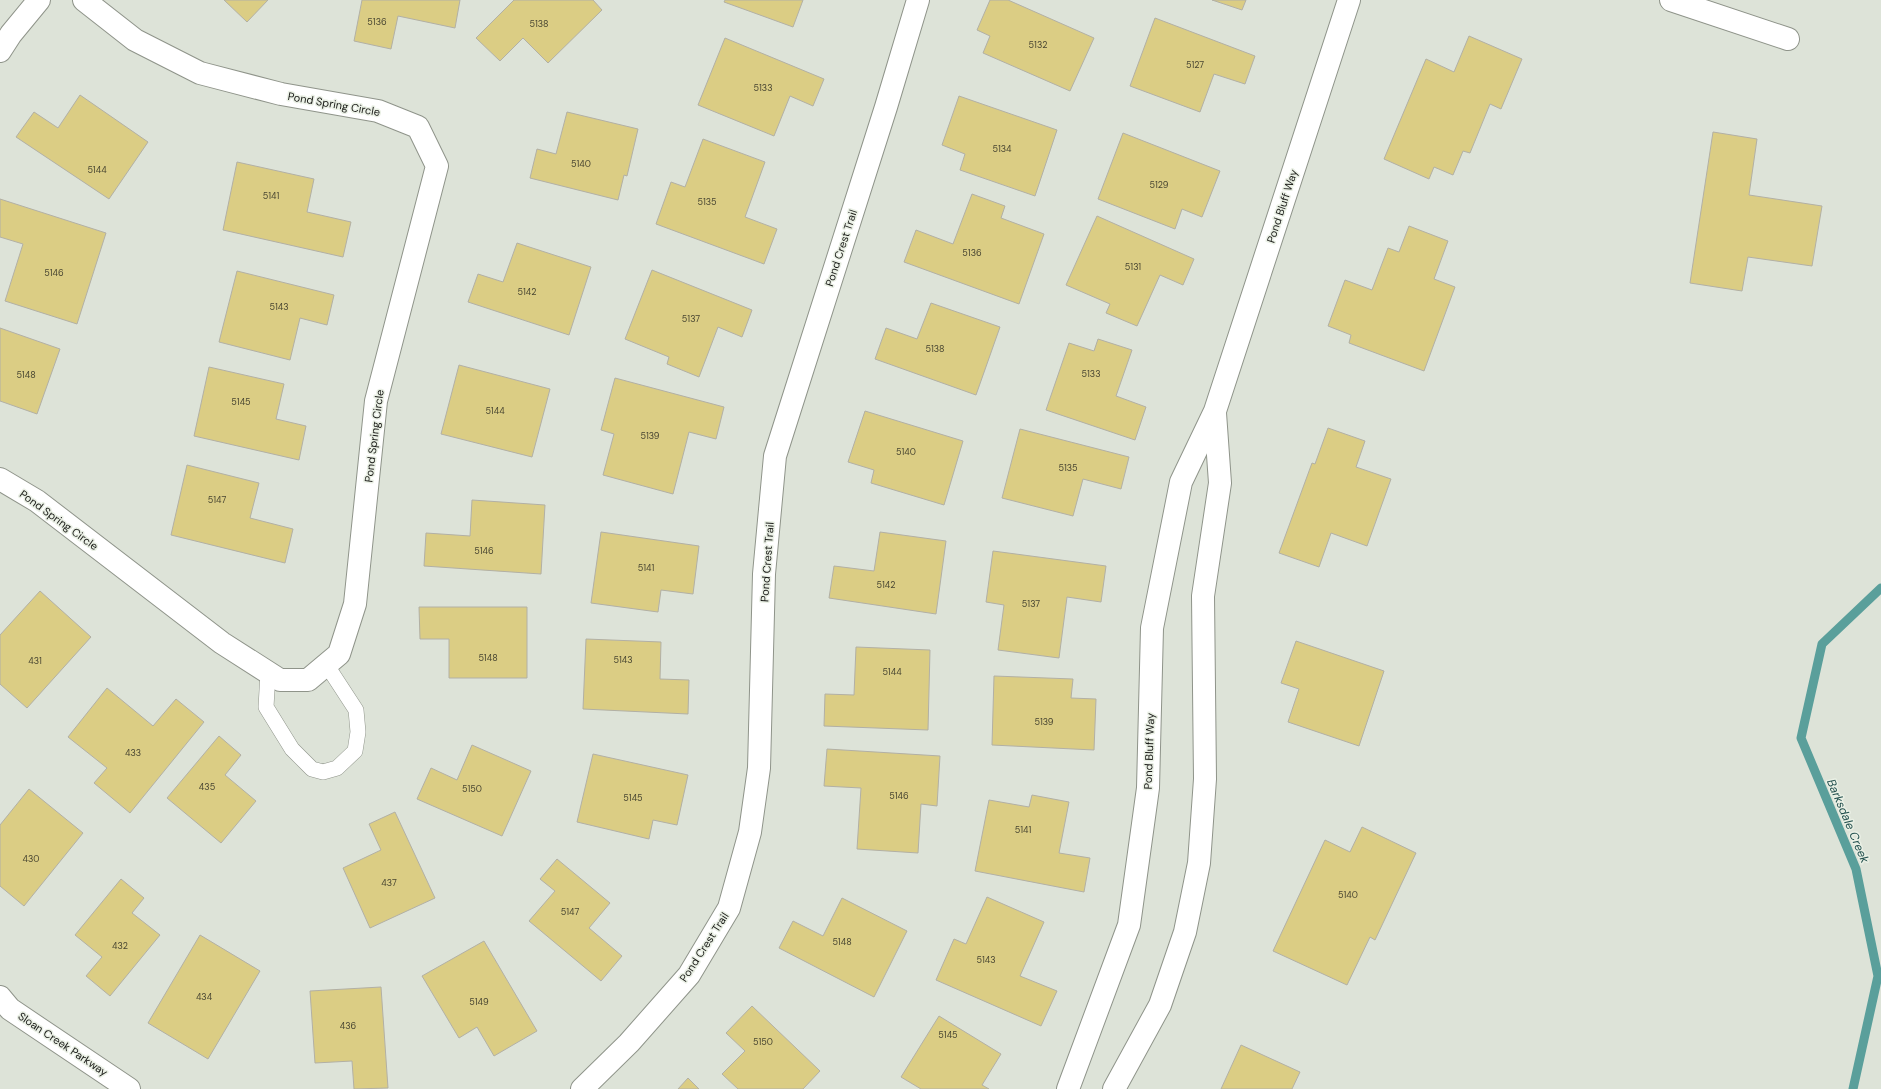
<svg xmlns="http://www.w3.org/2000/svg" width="1881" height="1089" font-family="'DM Sans',sans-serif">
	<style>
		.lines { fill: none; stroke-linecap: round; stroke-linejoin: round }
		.stream { stroke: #5a9f9b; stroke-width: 9 }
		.building { fill: #dbcd84; stroke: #b2b0a5 }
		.service-casing { stroke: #8f948a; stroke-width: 16 }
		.minor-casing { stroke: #8f948a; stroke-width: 24 }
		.tertiary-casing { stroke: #8f948a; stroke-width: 24 }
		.service { stroke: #fff; stroke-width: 15 }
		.minor { stroke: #fff; stroke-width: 22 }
		.tertiary { stroke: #fff; stroke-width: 22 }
		.labels { text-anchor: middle; stroke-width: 3; stroke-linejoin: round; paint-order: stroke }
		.number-label { font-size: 9px; fill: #494632 }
		.street-label { font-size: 11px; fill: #181916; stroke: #eaf0e5 }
		.water-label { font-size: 12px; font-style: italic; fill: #24514f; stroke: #eaf0e5 }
	</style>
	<rect width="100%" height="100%" fill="#dde3d8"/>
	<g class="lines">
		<polyline class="stream" points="1853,1089 1878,976 1856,869 1801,738 1822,644 1881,588"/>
	</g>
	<g class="building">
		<polygon points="224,0 268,0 247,22"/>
		<polygon points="362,0 460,0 455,28 398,16 391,49 354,41"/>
		<polygon points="514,0 593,0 602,10 548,63 523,38 500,61 476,38"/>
		<polygon points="725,0 803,0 793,27 724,2"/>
		<polygon points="990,0 1008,0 1094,38 1070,91 983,53 990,36 977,30"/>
		<polygon points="1212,0 1246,0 1242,10"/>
		<polygon points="1155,18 1255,56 1245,84 1214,74 1200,112 1130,86"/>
		<polygon points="1469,36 1522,59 1501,109 1490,104 1470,153 1463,151 1453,175 1434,167 1429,179 1384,159 1426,59 1454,72"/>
		<polygon points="725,38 824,79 813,106 790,96 774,136 698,105"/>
		<polygon points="80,95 148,142 109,199 16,137 34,112 58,128"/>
		<polygon points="959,96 1057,130 1035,196 960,170 965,154 942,145"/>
		<polygon points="567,112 638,129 627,176 624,175 618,200 530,178 537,149 556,154"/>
		<polygon points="1713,132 1757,139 1749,195 1822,206 1812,266 1748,257 1742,291 1690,283"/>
		<polygon points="1123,133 1220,171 1202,217 1182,209 1175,229 1098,199"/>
		<polygon points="703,139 765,162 745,217 777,229 764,264 656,224 671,182 685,187"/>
		<polygon points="237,162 314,179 307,212 351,222 343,257 223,230"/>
		<polygon points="972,194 1005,206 1001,218 1044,234 1019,304 904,262 916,230 953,244"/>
		<polygon points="0,199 106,233 77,324 5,301 23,244 0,237"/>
		<polygon points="1097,216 1194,259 1183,285 1160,275 1137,326 1106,313 1110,304 1066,285"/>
		<polygon points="1409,226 1448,241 1434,279 1455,287 1424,371 1349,343 1351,335 1328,326 1345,280 1372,290 1388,248 1399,252"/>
		<polygon points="517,243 591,267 569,335 468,302 478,274 503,282"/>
		<polygon points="652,270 752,310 742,337 718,327 699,377 667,364 669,357 625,339"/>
		<polygon points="237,271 334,295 327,325 300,318 290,360 219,342"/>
		<polygon points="931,303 1000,327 976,395 875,359 886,328 917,339"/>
		<polygon points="0,328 60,349 37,414 0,401"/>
		<polygon points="1098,339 1132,350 1116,396 1146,407 1135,440 1046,410 1069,343 1094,351"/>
		<polygon points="459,365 550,389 532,457 441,434"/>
		<polygon points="209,367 284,384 276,419 306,426 299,460 194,436"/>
		<polygon points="615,378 724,407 716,439 689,432 673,494 603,475 614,434 601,430"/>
		<polygon points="865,411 963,441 944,505 871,483 874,470 848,462"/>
		<polygon points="1328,428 1365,441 1356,467 1391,479 1367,546 1331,533 1319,567 1279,553 1312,463 1315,464"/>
		<polygon points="1020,429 1129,457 1121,489 1083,479 1073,516 1002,498"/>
		<polygon points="187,465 259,483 250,518 293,529 285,563 171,535"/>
		<polygon points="472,500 545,505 541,574 424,566 426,533 470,536"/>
		<polygon points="601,532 699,546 693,594 661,590 658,612 591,603"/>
		<polygon points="880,532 946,541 936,614 829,598 834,566 874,571"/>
		<polygon points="993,551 1106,566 1101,602 1067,597 1059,658 998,650 1004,605 986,602"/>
		<polygon points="40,591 91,637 27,708 0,684 0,635"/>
		<polygon points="419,607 527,607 527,678 449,678 449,639 420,639"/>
		<polygon points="586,639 661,642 660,679 689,680 688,714 583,709"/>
		<polygon points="1296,641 1384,671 1359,746 1288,722 1299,689 1281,683"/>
		<polygon points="856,647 930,650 928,730 824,726 825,694 854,695"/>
		<polygon points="994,676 1073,679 1071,698 1096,699 1094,750 992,745"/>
		<polygon points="107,688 153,726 176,699 204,722 130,813 94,783 107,768 68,737"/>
		<polygon points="219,736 241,755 225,775 256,801 221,843 167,798"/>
		<polygon points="472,745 531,771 502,836 417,799 431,768 457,780"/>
		<polygon points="827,749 940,756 937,806 921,804 918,853 857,849 861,788 824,786"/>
		<polygon points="593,754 688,775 677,825 653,820 649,839 577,822"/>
		<polygon points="29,789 83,833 24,906 0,886 0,825"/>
		<polygon points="1032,795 1069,802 1059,853 1090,858 1084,892 975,871 989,800 1029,807"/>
		<polygon points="395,812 435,898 370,928 343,868 381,850 369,824"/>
		<polygon points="1362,827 1416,853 1375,940 1370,937 1347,985 1273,951 1325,840 1350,852"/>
		<polygon points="557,859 610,903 589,928 622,956 601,981 529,921 555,891 540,879"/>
		<polygon points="121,879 144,898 132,913 160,935 110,996 86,976 102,957 75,935"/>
		<polygon points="987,897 1044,922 1020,976 1057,991 1041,1026 936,980 954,939 966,944"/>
		<polygon points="842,898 907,931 874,997 779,948 793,921 823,936"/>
		<polygon points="200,935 260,971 208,1059 148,1023"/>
		<polygon points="484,941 537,1031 494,1056 477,1027 459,1038 422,976"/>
		<polygon points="381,987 388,1088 354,1089 352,1061 315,1063 310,991"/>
		<polygon points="752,1006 820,1071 803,1089 738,1089 722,1074 745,1051 726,1033"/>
		<polygon points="939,1016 1001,1054 982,1085 989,1089 921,1089 901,1077"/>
		<polygon points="1241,1045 1300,1072 1292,1089 1221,1089"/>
		<polygon points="688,1078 699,1089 678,1089"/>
	</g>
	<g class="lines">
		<g class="service-casing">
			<polyline id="service" points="268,673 266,707 292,749 312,769 323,772 337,768 355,751 358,732 356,710 326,664"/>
		</g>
		<g class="minor-casing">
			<g id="minor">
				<polyline points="1671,0 1788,39"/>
				<polyline points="0,51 11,34 39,0"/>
				<polyline points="0,479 37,501 222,643 280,680 308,680 339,654 355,604 376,401 437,166 418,127 378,111 281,94 200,73 135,40 84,0"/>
				<polyline points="582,1089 629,1043 689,975 729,908 750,832 759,768 764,574 775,456 886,107 918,0"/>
				<polyline points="1068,1089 1129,925 1148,788 1152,628 1181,482 1215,411 1349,0"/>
				<polyline points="1114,1089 1160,1005 1185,932 1199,863 1205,779 1203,596 1220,483 1215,413"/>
			</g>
		</g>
		<g class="tertiary-casing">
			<polyline id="tertiary" points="0,997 10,1009 129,1089"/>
		</g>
		<use href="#service" class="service"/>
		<use href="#minor" class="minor"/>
		<use href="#tertiary" class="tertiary"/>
	</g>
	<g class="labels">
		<g class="number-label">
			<text x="377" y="25">5136</text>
			<text x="539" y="27">5138</text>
			<text x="1038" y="48">5132</text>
			<text x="1195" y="68">5127</text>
			<text x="763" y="91">5133</text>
			<text x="1002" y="152">5134</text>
			<text x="581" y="167">5140</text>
			<text x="97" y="173">5144</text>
			<text x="1159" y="188">5129</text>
			<text x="271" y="199">5141</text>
			<text x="707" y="205">5135</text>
			<text x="972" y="256">5136</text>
			<text x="1133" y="270">5131</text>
			<text x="54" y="276">5146</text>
			<text x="527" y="295">5142</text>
			<text x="279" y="310">5143</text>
			<text x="691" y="322">5137</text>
			<text x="935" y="352">5138</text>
			<text x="1091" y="377">5133</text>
			<text x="26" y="378">5148</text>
			<text x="241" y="405">5145</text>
			<text x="495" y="414">5144</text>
			<text x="650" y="439">5139</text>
			<text x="906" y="455">5140</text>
			<text x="1068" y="471">5135</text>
			<text x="217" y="503">5147</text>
			<text x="484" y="554">5146</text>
			<text x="646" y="571">5141</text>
			<text x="886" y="588">5142</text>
			<text x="1031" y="607">5137</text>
			<text x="488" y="661">5148</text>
			<text x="623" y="663">5143</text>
			<text x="35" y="664">431</text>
			<text x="892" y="675">5144</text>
			<text x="1044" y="725">5139</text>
			<text x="133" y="756">433</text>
			<text x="207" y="790">435</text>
			<text x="472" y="792">5150</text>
			<text x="899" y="799">5146</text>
			<text x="633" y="801">5145</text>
			<text x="1023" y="833">5141</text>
			<text x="31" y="862">430</text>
			<text x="389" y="886">437</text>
			<text x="1348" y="898">5140</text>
			<text x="570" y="915">5147</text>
			<text x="842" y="945">5148</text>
			<text x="120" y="949">432</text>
			<text x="986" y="963">5143</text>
			<text x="204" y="1000">434</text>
			<text x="479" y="1005">5149</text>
			<text x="348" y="1029">436</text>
			<text x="948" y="1038">5145</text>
			<text x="763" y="1045">5150</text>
		</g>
		<g class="street-label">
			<text transform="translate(334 104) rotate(10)" y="4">Pond Spring Circle</text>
			<text transform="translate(1282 206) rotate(-72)" y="4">Pond Bluff Way</text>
			<text transform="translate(841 248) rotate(-72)" y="4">Pond Crest Trail</text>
			<text transform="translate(374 436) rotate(-83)" y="4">Pond Spring Circle</text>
			<text transform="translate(59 520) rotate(36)" y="4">Pond Spring Circle</text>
			<text transform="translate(767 562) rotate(-86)" y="4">Pond Crest Trail</text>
			<text transform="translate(1149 751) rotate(-88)" y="4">Pond Bluff Way</text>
			<text transform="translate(704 947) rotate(-57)" y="4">Pond Crest Trail</text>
			<text transform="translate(63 1044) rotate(34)" y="4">Sloan Creek Parkway</text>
		</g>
		<g class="water-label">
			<text transform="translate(1848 821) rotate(67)" y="4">Barksdale Creek</text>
		</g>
	</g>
</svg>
